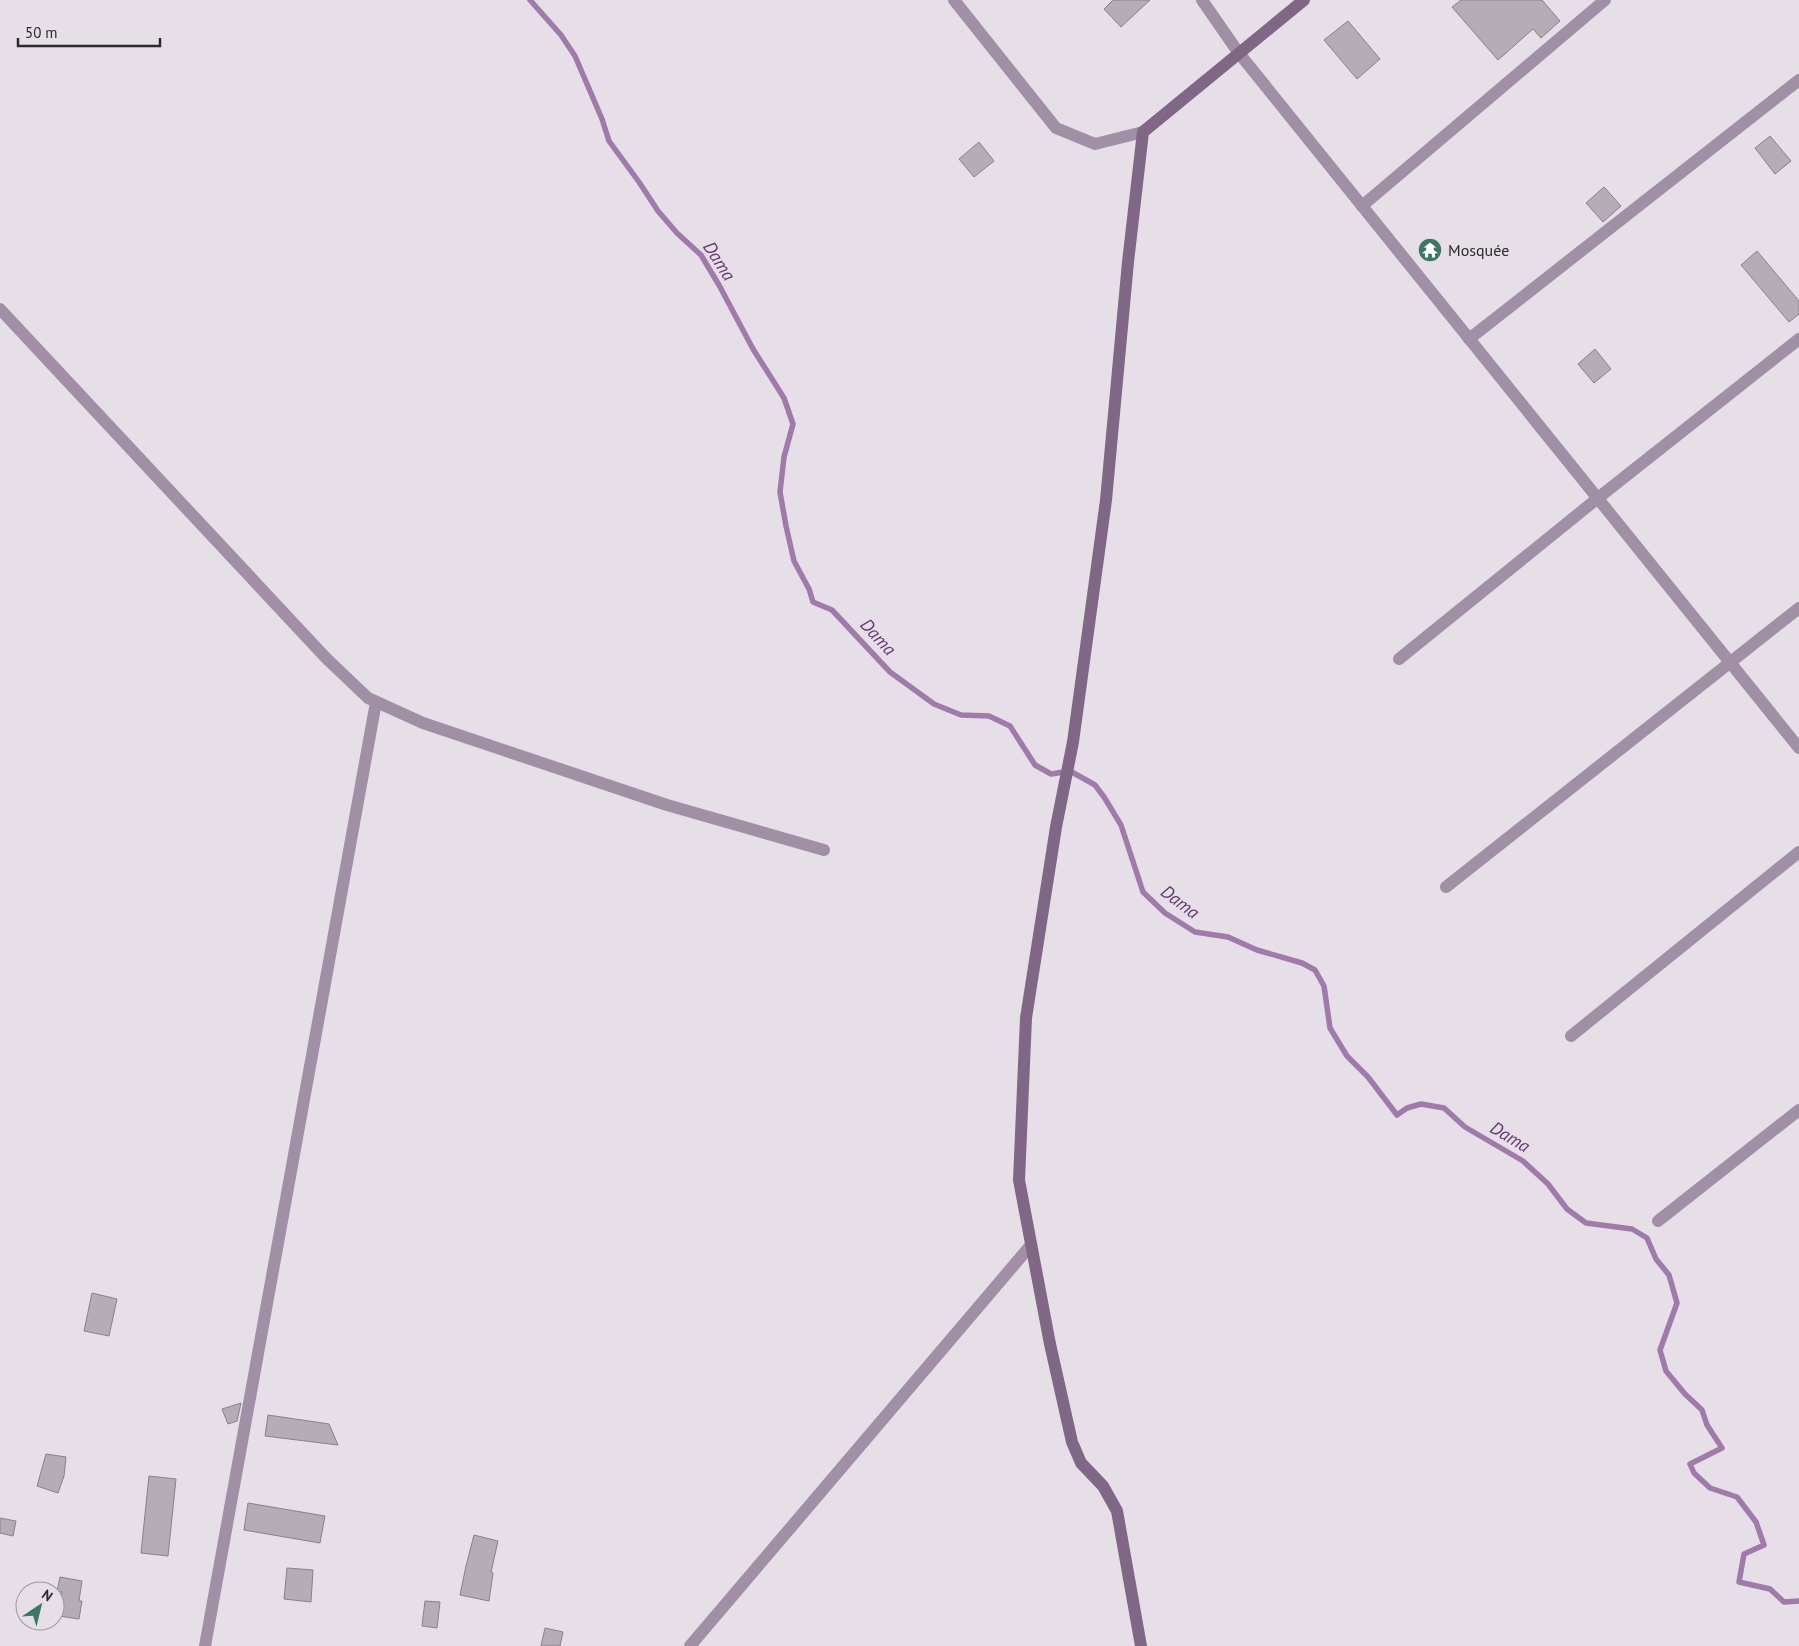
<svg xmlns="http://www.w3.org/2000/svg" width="1799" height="1646" font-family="'PT Sans',sans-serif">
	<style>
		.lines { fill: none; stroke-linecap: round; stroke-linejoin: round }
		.stream { stroke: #a07aaa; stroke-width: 5.5 }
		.building { fill: #b4adb6; stroke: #88818a }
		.street { stroke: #a08fa5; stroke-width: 12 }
		.secondary { stroke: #806786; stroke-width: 12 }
		.labels { text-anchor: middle; stroke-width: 4; stroke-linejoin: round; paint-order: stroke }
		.poi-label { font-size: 16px; fill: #2c292d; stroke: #e6dfe8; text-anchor: start }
		.water-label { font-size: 18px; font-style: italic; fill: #683674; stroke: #e6dfe8 }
	</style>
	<rect width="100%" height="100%" fill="#e6dfe8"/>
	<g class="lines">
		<polyline class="stream" points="530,0 561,35 575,56 602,119 609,141 639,182 658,211 677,233 701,255 719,285 753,349 784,398 793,424 784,457 780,492 786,526 794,561 809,589 813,602 832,610 890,672 934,704 961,715 989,716 1010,726 1035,765 1051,774 1070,771 1095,785 1104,797 1121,825 1143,892 1165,913 1195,932 1228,937 1257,950 1302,963 1315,970 1324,986 1330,1028 1347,1056 1368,1077 1397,1115 1407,1108 1421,1104 1444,1108 1465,1127 1523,1161 1548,1184 1567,1209 1586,1223 1632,1229 1647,1238 1656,1259 1669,1275 1677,1303 1660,1350 1666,1371 1685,1394 1702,1410 1707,1425 1722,1448 1690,1464 1694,1473 1710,1488 1737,1497 1756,1522 1764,1545 1744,1554 1739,1582 1770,1589 1784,1602 1799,1601"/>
	</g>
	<g class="building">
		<polygon points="1113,0 1150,0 1121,27 1104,9"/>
		<polygon points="1461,0 1542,0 1560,21 1541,38 1533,29 1498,60 1452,7"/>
		<polygon points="1348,21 1380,59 1357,79 1324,40"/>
		<polygon points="1770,136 1791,161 1775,174 1755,148"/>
		<polygon points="979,142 994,161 974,177 959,159"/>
		<polygon points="1604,187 1621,206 1603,222 1586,203"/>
		<polygon points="1757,251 1799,301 1799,314 1789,322 1741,265"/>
		<polygon points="1595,349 1611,369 1594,383 1578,364"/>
		<polygon points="92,1293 117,1299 109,1336 84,1331"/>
		<polygon points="241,1403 237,1421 228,1424 222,1409"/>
		<polygon points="268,1415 329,1424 338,1445 265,1436"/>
		<polygon points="46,1454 66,1457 64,1476 58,1493 37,1486"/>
		<polygon points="149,1476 176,1479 168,1556 141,1553"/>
		<polygon points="248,1503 325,1516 320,1543 244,1530"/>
		<polygon points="0,1518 16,1521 13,1536 0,1533"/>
		<polygon points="474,1535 498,1541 491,1572 493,1573 489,1601 460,1595 466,1566"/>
		<polygon points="287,1568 313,1570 311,1602 284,1599"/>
		<polygon points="60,1577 82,1581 79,1601 82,1601 79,1619 59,1616 62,1592 57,1592"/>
		<polygon points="425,1601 440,1602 437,1628 422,1626"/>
		<polygon points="545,1628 563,1632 560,1646 541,1646"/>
	</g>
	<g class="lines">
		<g class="street">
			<polyline points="954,0 1056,128 1095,144 1143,132"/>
			<polyline points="1202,0 1238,52 1799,748"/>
			<polyline points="1362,206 1605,0"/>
			<polyline points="0,309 326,658 368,698 423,723 667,805 824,850"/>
			<polyline points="1469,339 1799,80"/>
			<polyline points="1399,659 1598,498 1799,339"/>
			<polyline points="1446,887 1799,608"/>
			<polyline points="1571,1036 1799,852"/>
			<polyline points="1658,1221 1799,1110"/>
			<polyline points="205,1646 376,702"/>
			<polyline points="690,1646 1031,1245"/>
		</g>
		<polyline class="secondary" points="1141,1646 1117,1511 1103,1486 1081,1463 1072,1442 1050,1344 1019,1180 1026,1018 1056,827 1073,742 1106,500 1128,262 1143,132 1304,0"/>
	</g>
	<defs>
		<g id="temple-disc" transform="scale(1.25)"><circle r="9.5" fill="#3b7763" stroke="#e6dfe8"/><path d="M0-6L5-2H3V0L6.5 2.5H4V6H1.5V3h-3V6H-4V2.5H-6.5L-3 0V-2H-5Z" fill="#fff"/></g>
	</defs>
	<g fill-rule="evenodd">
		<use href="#temple-disc" x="1430" y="250"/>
	</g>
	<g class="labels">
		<g class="poi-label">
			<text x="1448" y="256">Mosquée</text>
		</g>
		<g class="water-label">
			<text transform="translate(719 261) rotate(57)" y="6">Dama</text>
			<text transform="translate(878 637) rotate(47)" y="6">Dama</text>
			<text transform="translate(1180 902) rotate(37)" y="6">Dama</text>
			<text transform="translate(1510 1137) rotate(31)" y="6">Dama</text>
		</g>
	</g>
	<g transform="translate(40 1606) rotate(35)"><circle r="24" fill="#e6dfe8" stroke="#9c969d"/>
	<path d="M0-4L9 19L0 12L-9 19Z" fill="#3b7763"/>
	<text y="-8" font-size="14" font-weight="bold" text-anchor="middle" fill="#2c292d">N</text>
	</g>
	<path d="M18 38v8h142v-8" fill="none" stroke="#2c292d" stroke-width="2.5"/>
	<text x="25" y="38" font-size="15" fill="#2c292d" stroke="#e6dfe8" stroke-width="4" paint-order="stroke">50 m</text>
</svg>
